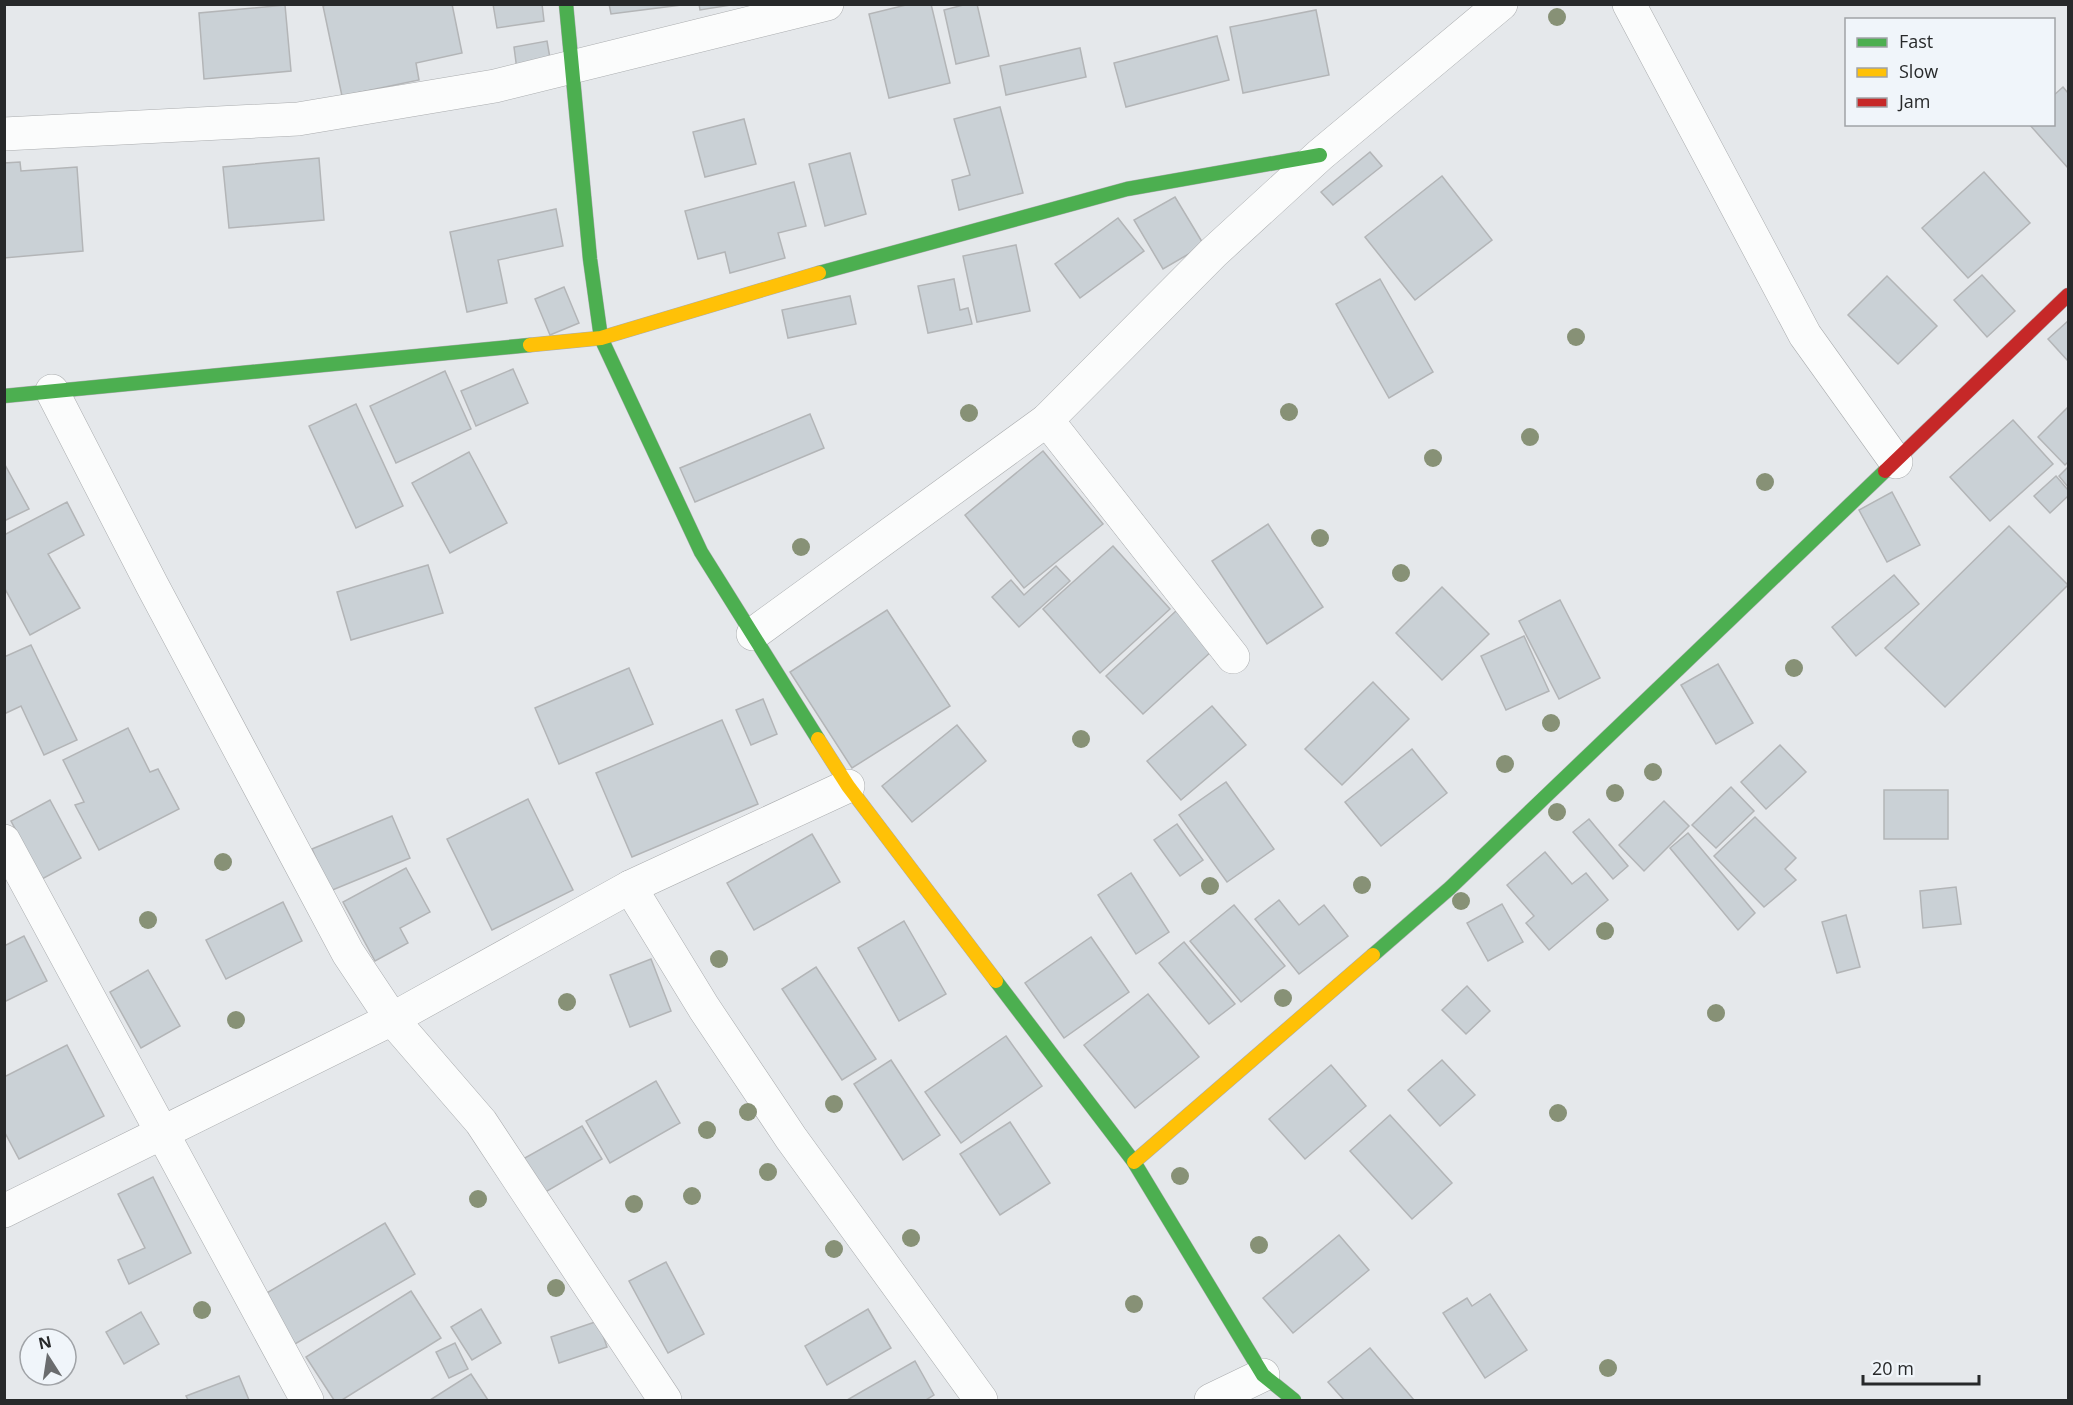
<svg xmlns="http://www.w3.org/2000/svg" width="2073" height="1405" font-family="'Open Sans',sans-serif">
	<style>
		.building { fill: #cad1d6; stroke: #b3b5b7; stroke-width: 1.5 }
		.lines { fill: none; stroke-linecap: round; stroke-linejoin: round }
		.street-casing { stroke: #aaacae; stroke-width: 34 }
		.fast-casing { stroke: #aaacae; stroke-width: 15 }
		.slow-casing { stroke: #aaacae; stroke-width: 15 }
		.jam-casing { stroke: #aaacae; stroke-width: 15 }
		.street { stroke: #fbfcfc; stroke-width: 33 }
		.fast { stroke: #4caf50; stroke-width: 14 }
		.slow { stroke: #ffc107; stroke-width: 14 }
		.jam { stroke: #c62828; stroke-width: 14 }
		.tree { fill: #879176 }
	</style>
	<rect width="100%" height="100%" fill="#e5e8eb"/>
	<g class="building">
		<polygon points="329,4 452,4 462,53 416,63 419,80 342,96 323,6"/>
		<polygon points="493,4 542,4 544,21 497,28"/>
		<polygon points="609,4 681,4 681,5 611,14"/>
		<polygon points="699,4 737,4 700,10"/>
		<polygon points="910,4 931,4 950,83 889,98 869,14"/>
		<polygon points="967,4 977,4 989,56 956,64 944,10"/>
		<polygon points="285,5 291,71 204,79 199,13"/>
		<polygon points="1316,10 1329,75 1243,93 1230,27"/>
		<polygon points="1217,36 1229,80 1126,107 1114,63"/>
		<polygon points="547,41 551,64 517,70 514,47"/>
		<polygon points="1080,48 1086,77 1006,95 1000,66"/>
		<polygon points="2063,87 2068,93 2068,168 2029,124 2054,124 2054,95"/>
		<polygon points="1000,107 1023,193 959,210 952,180 970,175 954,119"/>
		<polygon points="744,119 756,164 705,177 693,132"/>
		<polygon points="1370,152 1382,166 1333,205 1321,192"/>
		<polygon points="850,153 866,214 825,226 809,164"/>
		<polygon points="319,158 324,220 229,228 223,167"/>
		<polygon points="20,162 21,171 77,167 83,251 4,258 4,163"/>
		<polygon points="1984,172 2030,223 1968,278 1922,228"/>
		<polygon points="1442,176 1492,240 1415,300 1365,237"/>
		<polygon points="794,182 806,226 778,233 785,258 730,273 725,252 698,259 685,211"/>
		<polygon points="1175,197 1204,245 1163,269 1134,220"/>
		<polygon points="556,209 563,246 498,260 507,303 467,312 450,232"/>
		<polygon points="1118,218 1144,251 1080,298 1055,264"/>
		<polygon points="1016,245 1030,311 977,322 963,256"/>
		<polygon points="1982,275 2015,311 1987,337 1954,300"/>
		<polygon points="1887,276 1937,326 1898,364 1848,315"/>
		<polygon points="954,279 960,310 968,308 972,324 928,333 918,286"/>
		<polygon points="1380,279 1433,372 1389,398 1336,304"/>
		<polygon points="564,287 579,323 550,335 535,299"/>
		<polygon points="850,296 856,324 788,338 782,310"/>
		<polygon points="2068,321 2068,361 2048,339"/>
		<polygon points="513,369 528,403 476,426 461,391"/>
		<polygon points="445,371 471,429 396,463 370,406"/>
		<polygon points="356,404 403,506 356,528 309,426"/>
		<polygon points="2068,407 2068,462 2065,465 2038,437"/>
		<polygon points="810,414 824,448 695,502 680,468"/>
		<polygon points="2013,420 2053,464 1990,521 1950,477"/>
		<polygon points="1043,451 1103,524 1024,588 965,515"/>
		<polygon points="469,452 507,523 450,553 412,483"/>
		<polygon points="4,463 29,509 4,521"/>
		<polygon points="2068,467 2068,487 2059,476"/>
		<polygon points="2056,476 2068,490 2068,496 2050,513 2034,496"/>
		<polygon points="1892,492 1920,545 1887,562 1859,510"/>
		<polygon points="67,502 84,535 48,554 80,608 30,635 4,587 4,535"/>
		<polygon points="1268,524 1323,607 1267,644 1212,561"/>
		<polygon points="2009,526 2068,585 1945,707 1885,648"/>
		<polygon points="1113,546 1170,609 1100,673 1043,609"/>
		<polygon points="428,565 443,613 351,640 337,592"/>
		<polygon points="1056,566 1070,581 1019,627 992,597 1011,580 1024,595"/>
		<polygon points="1894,575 1919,604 1856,656 1832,627"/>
		<polygon points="1442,587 1489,634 1442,680 1396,633"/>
		<polygon points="1560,600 1600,678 1559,699 1519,621"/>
		<polygon points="887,610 950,706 852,768 790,672"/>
		<polygon points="1177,610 1213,650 1143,714 1106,676"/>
		<polygon points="1524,636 1549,691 1506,710 1481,656"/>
		<polygon points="31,645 77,740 44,755 21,706 4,714 4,657"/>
		<polygon points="1718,664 1753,723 1716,744 1681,685"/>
		<polygon points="629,668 653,724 559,764 535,708"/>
		<polygon points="1373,682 1409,719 1342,785 1305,749"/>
		<polygon points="763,699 777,734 751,745 736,710"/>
		<polygon points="1212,706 1246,745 1181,800 1147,761"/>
		<polygon points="722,720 758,804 632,857 596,773"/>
		<polygon points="957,725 986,761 912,822 882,786"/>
		<polygon points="128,728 150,772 158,769 179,809 99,850 75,805 84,802 63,760"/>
		<polygon points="1780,745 1806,772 1766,809 1741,782"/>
		<polygon points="1412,749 1447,793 1381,846 1345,802"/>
		<polygon points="1226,782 1274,849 1227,882 1179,815"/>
		<polygon points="1731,787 1754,811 1716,848 1692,825"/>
		<rect x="1884" y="790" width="64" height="49"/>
		<polygon points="528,799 573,890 492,930 447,839"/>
		<polygon points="50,800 81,858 42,879 11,821"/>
		<polygon points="1664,801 1689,826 1644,871 1619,845"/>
		<polygon points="392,816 410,858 330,891 312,849"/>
		<polygon points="1755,817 1796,858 1785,869 1796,880 1764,907 1714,856"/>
		<polygon points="1589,819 1628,866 1613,879 1573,832"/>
		<polygon points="1177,824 1203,860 1180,876 1154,840"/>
		<polygon points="1688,833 1755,913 1738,930 1670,848"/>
		<polygon points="812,834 840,882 754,930 727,883"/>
		<polygon points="1545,852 1572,884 1586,873 1608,900 1549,950 1526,923 1534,916 1507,885"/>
		<polygon points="406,868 430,912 400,928 408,943 375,961 343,902"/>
		<polygon points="1131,873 1169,932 1136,954 1098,895"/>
		<polygon points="1956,887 1961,924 1923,928 1920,891"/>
		<polygon points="1279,900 1299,925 1324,905 1348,936 1299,974 1255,919"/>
		<polygon points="283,902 302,941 226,979 206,940"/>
		<polygon points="1502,904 1523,942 1488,961 1467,923"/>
		<polygon points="1234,905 1285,966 1241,1002 1190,941"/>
		<polygon points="1846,915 1860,967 1837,973 1822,922"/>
		<polygon points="904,921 946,994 899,1021 858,948"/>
		<polygon points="24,936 47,981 4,1002 4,946"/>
		<polygon points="1091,937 1129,992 1064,1038 1025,983"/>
		<polygon points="1184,942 1235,1004 1209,1024 1159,963"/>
		<polygon points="651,959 671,1011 630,1027 610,975"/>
		<polygon points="816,967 876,1059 842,1080 782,989"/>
		<polygon points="148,970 180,1026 141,1048 110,992"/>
		<polygon points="1467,986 1490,1011 1466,1034 1442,1010"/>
		<polygon points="1148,994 1199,1057 1135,1108 1084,1045"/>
		<polygon points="1006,1036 1042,1086 961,1143 925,1092"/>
		<polygon points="67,1045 104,1116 19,1159 4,1131 4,1077"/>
		<polygon points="891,1060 940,1135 903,1160 854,1084"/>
		<polygon points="1442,1060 1475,1095 1440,1126 1408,1090"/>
		<polygon points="1331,1065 1366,1106 1305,1159 1269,1119"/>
		<polygon points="656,1081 680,1123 610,1163 586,1121"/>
		<polygon points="1390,1115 1452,1183 1412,1219 1350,1151"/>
		<polygon points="1010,1122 1050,1183 1000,1215 960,1154"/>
		<polygon points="582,1126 602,1159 542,1194 523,1159"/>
		<polygon points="153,1177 191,1253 129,1284 118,1260 145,1248 118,1194"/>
		<polygon points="385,1223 415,1274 295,1344 265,1294"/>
		<polygon points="1339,1235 1369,1270 1293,1333 1263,1298"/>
		<polygon points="666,1262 704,1334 668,1353 629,1281"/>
		<polygon points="411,1291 441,1338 342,1400 334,1400 306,1357"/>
		<polygon points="1490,1294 1527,1350 1485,1378 1443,1313 1467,1298 1472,1306"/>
		<polygon points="481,1309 501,1343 472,1360 451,1327"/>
		<polygon points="868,1309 891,1348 827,1385 805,1346"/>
		<polygon points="141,1312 159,1344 124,1364 106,1332"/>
		<polygon points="598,1321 607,1347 559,1363 551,1337"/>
		<polygon points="455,1343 468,1369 449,1378 436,1352"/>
		<polygon points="1370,1348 1414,1400 1344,1400 1328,1382"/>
		<polygon points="915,1361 934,1395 926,1400 847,1400"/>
		<polygon points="471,1374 488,1400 430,1400"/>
		<polygon points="239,1376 249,1400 188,1400 186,1396"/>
	</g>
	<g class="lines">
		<g class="street-casing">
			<g id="street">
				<polyline points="1629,4 1805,335 1896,462"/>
				<polyline points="4,134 298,119 495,86 827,4"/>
				<polyline points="52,391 152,585 348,953 392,1019 481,1122 665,1400"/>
				<polyline points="1047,420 1233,657"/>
				<polyline points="753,634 1047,420 1213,253 1320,155 1501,4"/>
				<polyline points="4,841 307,1400"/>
				<polyline points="630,887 704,1008 791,1138 981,1400"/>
				<polyline points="4,1211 392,1019 630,887 848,786"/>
				<polyline points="1211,1400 1263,1375"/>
			</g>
		</g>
		<g class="fast-casing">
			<g id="fast">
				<polyline points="566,4 590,259 601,338 701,552 818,739"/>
				<polyline points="819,273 1127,189 1320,155"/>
				<polyline points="4,396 530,345"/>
				<polyline points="1373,955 1450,888 1885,471"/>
				<polyline points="996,981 1134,1162 1263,1375 1294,1400"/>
			</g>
		</g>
		<g class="slow-casing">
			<g id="slow">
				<polyline points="530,345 601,338 819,273"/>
				<polyline points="818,739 848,786 996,981"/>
				<polyline points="1134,1162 1373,955"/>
			</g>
		</g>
		<g class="jam-casing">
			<polyline id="jam" points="1885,471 2068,295"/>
		</g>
		<use href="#street" class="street"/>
		<use href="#fast" class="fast"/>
		<use href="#slow" class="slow"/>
		<use href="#jam" class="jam"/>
	</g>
	<g class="tree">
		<circle cx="1557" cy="17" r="9"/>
		<circle cx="1576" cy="337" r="9"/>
		<circle cx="1289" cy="412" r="9"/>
		<circle cx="969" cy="413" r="9"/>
		<circle cx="1530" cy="437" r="9"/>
		<circle cx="1433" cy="458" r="9"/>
		<circle cx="1765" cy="482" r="9"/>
		<circle cx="1320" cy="538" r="9"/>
		<circle cx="801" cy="547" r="9"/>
		<circle cx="1401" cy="573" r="9"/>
		<circle cx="1794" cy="668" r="9"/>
		<circle cx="1551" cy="723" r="9"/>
		<circle cx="1081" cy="739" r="9"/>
		<circle cx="1505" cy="764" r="9"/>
		<circle cx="1653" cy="772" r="9"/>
		<circle cx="1615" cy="793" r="9"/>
		<circle cx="1557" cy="812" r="9"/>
		<circle cx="223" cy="862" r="9"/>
		<circle cx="1362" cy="885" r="9"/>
		<circle cx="1210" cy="886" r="9"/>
		<circle cx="1461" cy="901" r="9"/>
		<circle cx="148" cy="920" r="9"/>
		<circle cx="1605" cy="931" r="9"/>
		<circle cx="719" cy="959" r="9"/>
		<circle cx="1283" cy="998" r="9"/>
		<circle cx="567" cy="1002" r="9"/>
		<circle cx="1716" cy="1013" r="9"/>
		<circle cx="236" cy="1020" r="9"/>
		<circle cx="834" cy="1104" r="9"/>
		<circle cx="748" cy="1112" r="9"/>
		<circle cx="1558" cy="1113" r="9"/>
		<circle cx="707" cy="1130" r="9"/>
		<circle cx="768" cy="1172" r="9"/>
		<circle cx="1180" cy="1176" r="9"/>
		<circle cx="692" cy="1196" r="9"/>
		<circle cx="478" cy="1199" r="9"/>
		<circle cx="634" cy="1204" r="9"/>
		<circle cx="911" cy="1238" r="9"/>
		<circle cx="1259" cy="1245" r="9"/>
		<circle cx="834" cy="1249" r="9"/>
		<circle cx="556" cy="1288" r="9"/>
		<circle cx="1134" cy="1304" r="9"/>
		<circle cx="202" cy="1310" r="9"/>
		<circle cx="1608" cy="1368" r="9"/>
	</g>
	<rect width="2073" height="1405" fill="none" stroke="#27292a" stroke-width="12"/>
	<rect x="1845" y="18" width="210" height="108" fill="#f0f5fa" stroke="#a0a3a7" stroke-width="1.5"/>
	<rect x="1857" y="38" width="30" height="9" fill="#4caf50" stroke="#a0a3a7" stroke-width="1.5"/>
	<text x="1899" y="48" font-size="18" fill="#27292a">Fast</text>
	<rect x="1857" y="68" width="30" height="9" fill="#ffc107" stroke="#a0a3a7" stroke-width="1.5"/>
	<text x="1899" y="78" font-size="18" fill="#27292a">Slow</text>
	<rect x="1857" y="98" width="30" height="9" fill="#c62828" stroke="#a0a3a7" stroke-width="1.5"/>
	<text x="1899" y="108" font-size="18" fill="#27292a">Jam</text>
	<g transform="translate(48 1357) rotate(348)"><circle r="28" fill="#f0f5fa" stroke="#a0a3a7" stroke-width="1.5"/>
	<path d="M0-4.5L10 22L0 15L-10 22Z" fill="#6a6c6e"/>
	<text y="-9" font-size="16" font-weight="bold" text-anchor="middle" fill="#27292a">N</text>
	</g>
	<path d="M1863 1375v9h116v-9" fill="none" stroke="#27292a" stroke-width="3"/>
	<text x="1872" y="1375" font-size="18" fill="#27292a" stroke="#f0f5fa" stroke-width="4.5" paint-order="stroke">20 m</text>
</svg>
